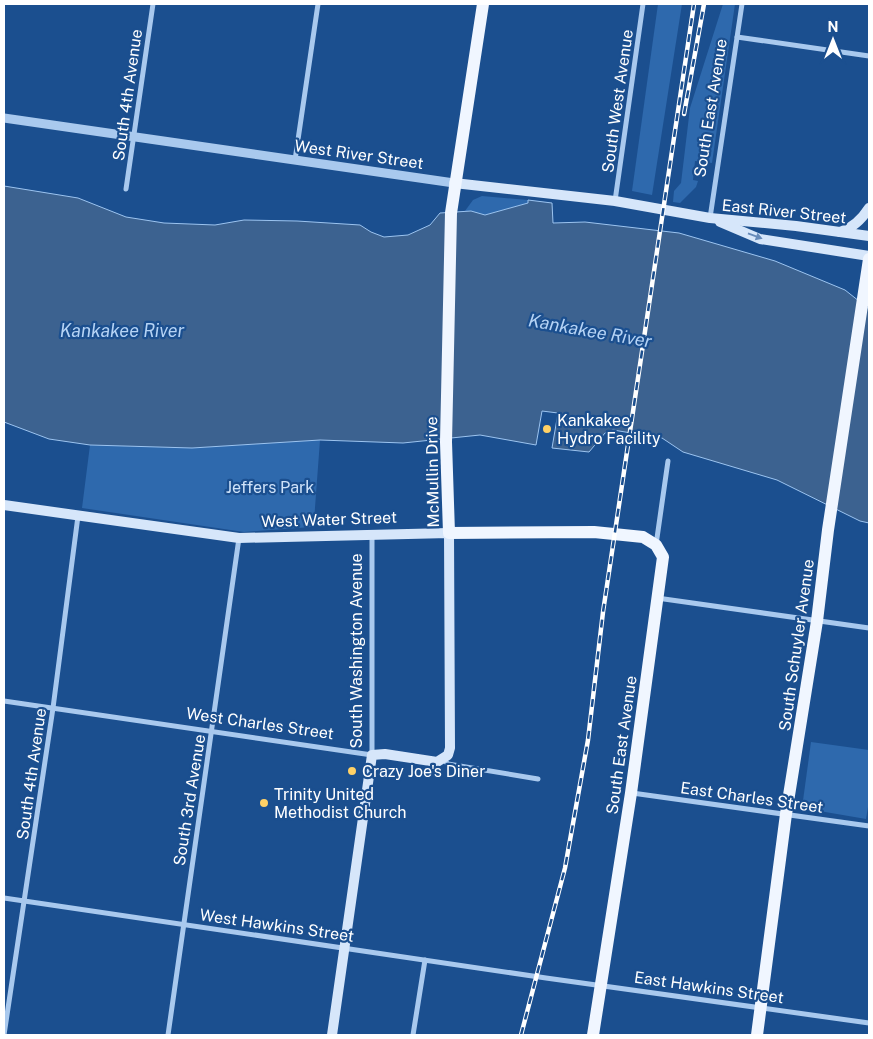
<svg xmlns="http://www.w3.org/2000/svg" width="873" height="1039" font-family="'Public Sans',sans-serif">
	<style>
		.green { fill: #2e69ad }
		.water { fill: #3c6290; stroke: #9cc4f0 }
		.lines { fill: none; stroke-linecap: round; stroke-linejoin: round }
		.minor { stroke: #a9c9ee; stroke-width: 5 }
		.tertiary { stroke: #a9c9ee; stroke-width: 9 }
		.secondary { stroke: #d6e6fa; stroke-width: 10 }
		.primary { stroke: #f0f6ff; stroke-width: 12 }
		.rail-casing { stroke: #fff; stroke-width: 4.5 }
		.rail { stroke: #1b4f8f; stroke-width: 2.5; stroke-dasharray: 8; stroke-linecap: butt }
		.oneway { fill: #668bba }
		.poi-dot { fill: #ffd166; stroke: #1b4f8f; stroke-width: 2 }
		.labels { text-anchor: middle; stroke-width: 4.5; stroke-linejoin: round; paint-order: stroke }
		.street-label { font-size: 16px; fill: #fff; stroke: #1b4f8f }
		.poi-label { font-size: 16px; fill: #fff; stroke: #1b4f8f; text-anchor: start }
		.park-label { font-size: 16px; fill: #cfe3fa; stroke: #1b4f8f }
		.water-label { font-size: 18px; font-style: italic; fill: #b5d3f5; stroke: #1b4f8f }
	</style>
	<rect width="100%" height="100%" fill="#1b4f8f"/>
	<g class="green">
		<polygon points="658,4 682,4 652,195 632,191"/>
		<polygon points="723,4 735,4 712,163 695,161 693,180 698,181 696,187 680,203 673,202 674,191 681,183 690,108"/>
		<polygon points="482,196 528,200 528,203 485,215 465,211 473,200"/>
		<polygon points="320,440 314,521 311,527 244,532 82,508 90,445 192,448"/>
		<polygon points="811,742 869,750 869,801 866,819 802,808"/>
	</g>
	<polygon class="water" points="4,186 78,198 126,217 164,223 215,225 244,220 297,221 360,225 371,232 384,237 408,235 430,225 440,213 471,211 485,215 528,203 528,200 552,203 553,223 585,222 679,233 775,261 845,290 869,309 869,523 860,521 777,480 683,452 662,438 613,430 605,433 589,452 552,448 558,413 542,411 536,445 480,435 403,443 320,440 192,448 90,445 49,439 4,422"/>
	<g class="lines">
		<g class="minor">
			<polyline points="737,37 869,56"/>
			<polyline points="295,160 318,4"/>
			<polyline points="126,189 153,4"/>
			<polyline points="615,201 643,4"/>
			<polyline points="710,218 742,4"/>
			<polyline points="656,545 668,461"/>
			<polyline points="657,598 869,628"/>
			<polyline points="4,701 372,755 372,535"/>
			<polyline points="443,759 448,764 538,779"/>
			<polyline points="632,793 869,826"/>
			<polyline points="4,898 546,978 869,1023"/>
			<polyline points="4,1035 53,708 78,516"/>
			<polyline points="168,1035 239,538"/>
			<polyline points="413,1035 425,960"/>
		</g>
		<polyline class="tertiary" points="4,118 454,183"/>
		<g class="secondary">
			<polyline points="454,183 615,201 710,218 796,226 869,236"/>
			<polyline points="720,222 760,239 869,256"/>
			<path d="M 840,232 C 853,228 862,219 869,208"/>
			<polyline points="4,505 239,538 449,533 450,748 448,755 437,762 385,754 372,755 332,1035"/>
		</g>
		<g class="primary">
			<polyline points="483,4 451,213 446,442 449,533 594,532 643,537 656,545 663,557 631,793 593,1035"/>
			<polyline points="757,1035 786,814 817,621 828,530 869,259"/>
		</g>
		<g class="rail-casing">
			<g id="rail">
				<polyline points="684,114 704,4"/>
				<polyline points="521,1035 565,868 588,740 603,612 694,4"/>
			</g>
		</g>
		<use href="#rail" class="rail"/>
	</g>
	<defs><path id="oneway-solid" d="M-6-.8H1V-3.2L6.5 0L1 3.2V.8H-6Z" transform="scale(1.25)"/></defs>
	<use class="oneway" href="#oneway-solid" transform="translate(755 236) rotate(20)"/>
	<g class="poi-dot">
		<circle cx="547" cy="429" r="5"/>
		<circle cx="352" cy="771" r="5"/>
		<circle cx="264" cy="803" r="5"/>
	</g>
	<g class="labels">
		<g class="street-label">
			<text transform="translate(127 95) rotate(-82)" y="6">South 4th Avenue</text>
			<text transform="translate(617 101) rotate(-82)" y="6">South West Avenue</text>
			<text transform="translate(710 108) rotate(-81)" y="6">South East Avenue</text>
			<text transform="translate(359 154) rotate(8)" y="6">West River Street</text>
			<text transform="translate(784 211) rotate(6)" y="6">East River Street</text>
			<text transform="translate(432 472) rotate(-91)" y="6">McMullin Drive</text>
			<text transform="translate(329 519) rotate(-2)" y="6">West Water Street</text>
			<text transform="translate(796 645) rotate(-82)" y="6">South Schuyler Avenue</text>
			<text transform="translate(356 651) rotate(-90)" y="6">South Washington Avenue</text>
			<text transform="translate(260 723) rotate(8)" y="6">West Charles Street</text>
			<text transform="translate(621 745) rotate(-82)" y="6">South East Avenue</text>
			<text transform="translate(31 774) rotate(-82)" y="6">South 4th Avenue</text>
			<text transform="translate(752 797) rotate(8)" y="6">East Charles Street</text>
			<text transform="translate(189 800) rotate(-81)" y="6">South 3rd Avenue</text>
			<text transform="translate(277 925) rotate(8)" y="6">West Hawkins Street</text>
			<text transform="translate(709 987) rotate(8)" y="6">East Hawkins Street</text>
		</g>
		<g class="poi-label">
			<text x="557" y="426">Kankakee<tspan x="557" dy="18">Hydro Facility</tspan></text>
			<text x="362" y="777">Crazy Joe's Diner</text>
			<text x="274" y="800">Trinity United<tspan x="274" dy="18">Methodist Church</tspan></text>
		</g>
		<g class="park-label">
			<text x="270" y="493">Jeffers Park</text>
		</g>
		<g class="water-label">
			<text x="122" y="337">Kankakee River</text>
			<text transform="translate(590 331) rotate(10)" y="6">Kankakee River</text>
		</g>
	</g>
	<rect width="873" height="1039" fill="none" stroke="#ffffff" stroke-width="10"/>
	<g transform="translate(833 40)" stroke="#1b4f8f" stroke-width="4" paint-order="stroke">
	<path d="M0-4L9 19L0 12L-9 19Z" fill="#ffffff"/>
	<text y="-8" font-size="14" font-weight="bold" text-anchor="middle" fill="#ffffff">N</text>
	</g>
</svg>
